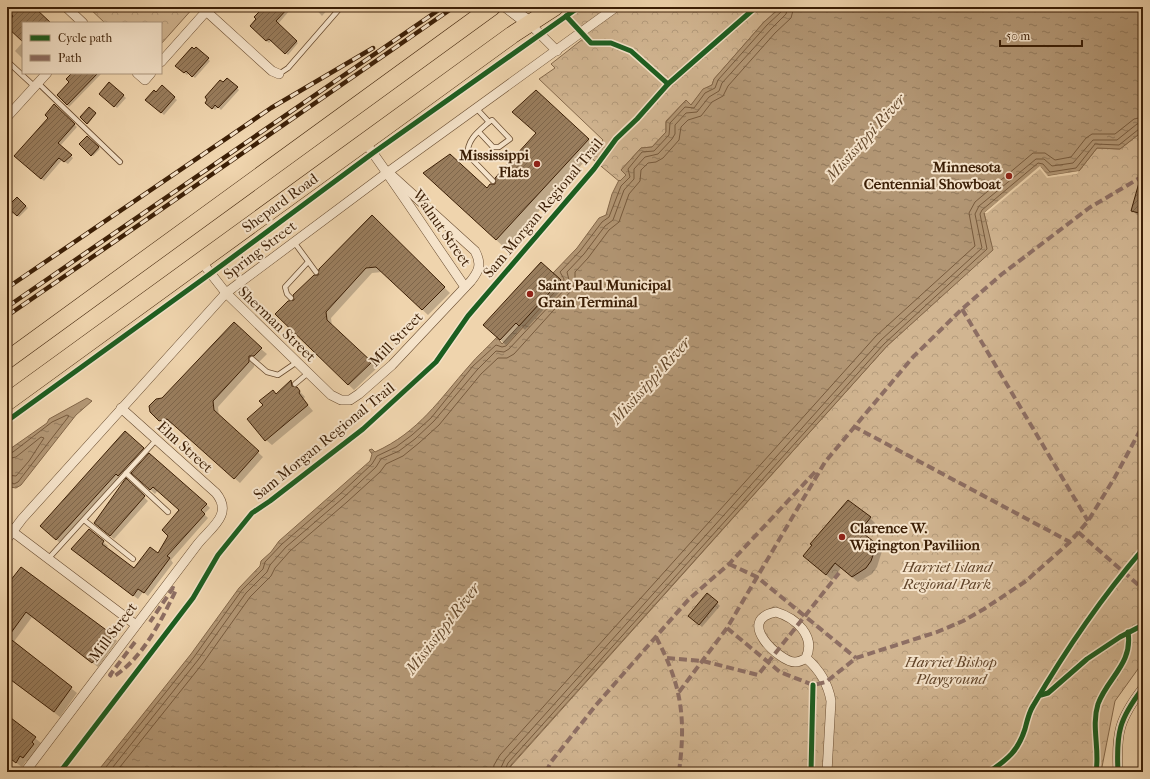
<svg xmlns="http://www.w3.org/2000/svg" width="1150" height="779" font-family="'IM FELL French Canon',serif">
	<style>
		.forest { fill: url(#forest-crowns); stroke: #866a4c }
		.water { fill: url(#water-ripples); stroke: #836648 }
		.pier { fill: #efd4ad }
		.shadow { fill: #0003 }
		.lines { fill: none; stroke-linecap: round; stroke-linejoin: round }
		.shore { stroke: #775a3d; stroke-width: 1 }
		.building { fill: url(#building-hatch); stroke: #3c1f06 }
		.lane-casing { stroke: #694c30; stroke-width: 6 }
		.street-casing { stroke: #694c30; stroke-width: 10 }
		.secondary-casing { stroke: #3c1f06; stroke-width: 14 }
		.highway-casing { stroke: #3c1f06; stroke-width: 18 }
		.lane { stroke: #f5e3ca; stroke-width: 4.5 }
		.street { stroke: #f5e3ca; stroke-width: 9 }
		.secondary { stroke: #f5e3ca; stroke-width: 13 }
		.highway { stroke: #efd4ad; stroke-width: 17 }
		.rail-casing { stroke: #3c1f06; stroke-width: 4.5 }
		.rail { stroke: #f5e3ca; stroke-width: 3; stroke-dasharray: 9; stroke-linecap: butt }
		.quiet { stroke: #8d6e63; stroke-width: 4; stroke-dasharray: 8 4; stroke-linecap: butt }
		.cycleway-casing { stroke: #f5e3ca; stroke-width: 8 }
		.cycleway { stroke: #1b5e20; stroke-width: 5 }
		.poi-dot { fill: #8f2418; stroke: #f5e3ca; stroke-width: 1.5 }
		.labels { text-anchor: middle; stroke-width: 4; stroke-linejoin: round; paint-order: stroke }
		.poi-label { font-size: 15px; font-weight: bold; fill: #3c1f06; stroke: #f5e3ca; text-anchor: end }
		.street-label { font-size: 15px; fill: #3c1f06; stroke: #f5e3ca }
		.park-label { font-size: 15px; font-style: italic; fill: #614429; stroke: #f5e3ca }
		.water-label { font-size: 16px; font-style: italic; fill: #65492c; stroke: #f5e3ca }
	</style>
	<defs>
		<pattern id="forest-crowns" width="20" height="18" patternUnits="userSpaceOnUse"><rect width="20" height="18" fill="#d1b591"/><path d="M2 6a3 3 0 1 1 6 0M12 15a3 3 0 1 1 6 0" fill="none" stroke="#b49b7c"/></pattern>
		<pattern id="water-ripples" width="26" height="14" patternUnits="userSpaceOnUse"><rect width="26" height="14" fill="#b29674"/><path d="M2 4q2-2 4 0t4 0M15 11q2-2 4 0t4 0" fill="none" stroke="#927a5d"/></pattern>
		<pattern id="building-hatch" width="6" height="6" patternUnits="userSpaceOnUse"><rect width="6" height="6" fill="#997d5d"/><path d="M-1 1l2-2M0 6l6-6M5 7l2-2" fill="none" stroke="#7e664b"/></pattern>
	</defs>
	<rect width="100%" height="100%" fill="#efd4ad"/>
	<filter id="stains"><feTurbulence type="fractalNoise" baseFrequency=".005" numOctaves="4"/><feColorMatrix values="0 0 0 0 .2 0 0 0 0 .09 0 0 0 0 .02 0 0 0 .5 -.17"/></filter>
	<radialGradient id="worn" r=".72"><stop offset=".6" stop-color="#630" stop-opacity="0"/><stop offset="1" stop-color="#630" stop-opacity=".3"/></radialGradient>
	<g class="forest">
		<polygon points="88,7 194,7 161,44 161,23 105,23"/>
		<polygon points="566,7 781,7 764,22 714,79 712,85 703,90 691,105 686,100 666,121 666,132 652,147 641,148 621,170 626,175 620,182 590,157 603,140 539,79 555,68 551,64 588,35 564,9"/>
		<polygon points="1143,131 1143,662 1115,701 1101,772 508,772 511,766 887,346 992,250 984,213 1040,166 1079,171 1097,148 1120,149"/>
	</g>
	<g class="water">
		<path d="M 781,7 L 1143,7 L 1143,131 L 1120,149 L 1097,148 L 1079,171 L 1047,176 L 1041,167 L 984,213 L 993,250 L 887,346 L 511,765 L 508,772 L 97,772 L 191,654 L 239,588 L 260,566 L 261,561 L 271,552 L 279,541 L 370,461 L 372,454 L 369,450 L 372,449 L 375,452 C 419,432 439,400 469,366 C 477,356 488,347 497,337 L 502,344 L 561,280 L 553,273 L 577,248 L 599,218 L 606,215 L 612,194 L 619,180 L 620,181 L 626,175 L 621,170 L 641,148 L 652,147 L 666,132 L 666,122 L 686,100 L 691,105 L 703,89 L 712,85 L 714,79 L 764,22 Z"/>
		<polygon points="87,398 92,401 76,415 21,485 16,488 10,487 7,481 7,451 47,423 49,419"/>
	</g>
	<polygon class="pier" points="1040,166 1048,176 1079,171 1077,174 1047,178 1040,169 987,213 984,213"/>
	<g class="shadow">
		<polygon points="7,7 33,7 50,23 23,23 23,41 7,26 9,22 7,21"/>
		<polygon points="265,7 288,7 290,10 278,24 298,43 288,55 272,40 269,43 251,26"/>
		<polygon points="314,7 330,7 322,16"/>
		<polygon points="23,42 23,59 15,51"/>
		<polygon points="196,48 210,61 195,78 189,73 187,75 176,66"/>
		<polygon points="73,73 102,73 69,107 58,95 70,82"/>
		<polygon points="7,79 11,83 7,88"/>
		<polygon points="109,83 126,98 117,108 101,94"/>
		<polygon points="162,87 177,100 164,115 147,100"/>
		<polygon points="237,88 239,90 221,110 218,107 215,110 209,105"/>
		<polygon points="54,105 77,127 60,146 73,158 68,164 62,160 44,181 18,158 49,118"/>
		<polygon points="89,108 96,114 88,124 81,117"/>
		<polygon points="87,137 100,149 93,156 81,144"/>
		<polygon points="588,139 597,148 505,248 433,182 487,189"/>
		<polygon points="1143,184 1143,216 1137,215 1133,211"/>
		<polygon points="7,196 13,202 17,198 28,208 19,217 14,212 7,220"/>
		<polygon points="372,217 450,293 428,315 382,272 372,273 331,318 332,326 377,368 354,390 276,314 295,301"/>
		<polygon points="560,281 565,286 525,330 522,327 506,345 489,330"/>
		<polygon points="261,349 267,354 260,361 255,362 254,367 218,407 219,417 263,457 240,483 173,424 166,426 157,418 162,399"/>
		<polygon points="291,382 305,397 303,399 313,411 272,445 266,440 276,395"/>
		<polygon points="143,449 147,453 61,544 45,529"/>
		<polygon points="133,473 206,504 210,508 204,514 208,518 171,560 173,563 148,596 143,592 138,599 77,553 89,530 108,546 106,548 134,569 158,554 170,536 180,511 158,490 155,494"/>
		<polygon points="126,480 148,501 114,539 99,527"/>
		<polygon points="870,518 875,523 866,537 882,551 877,567 872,574 858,582 841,568 832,580 804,556"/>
		<polygon points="7,587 112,635 117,641 98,667 32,617 13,643 77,693 60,717 7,677"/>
		<polygon points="717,603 720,606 702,627 692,619"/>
		<polygon points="7,716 41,743 37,748 39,750 29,763 26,761 22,767 7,756"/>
	</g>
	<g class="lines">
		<g class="shore">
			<polyline points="7,454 13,452 52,422 67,415 69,416 18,482 14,484 7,480"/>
			<polyline points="7,459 16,457 41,437 44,438 29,461 16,476 7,475"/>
			<polyline points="102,772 194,657 242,590 263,569 265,562 282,544 339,495 372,464 377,456 396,447 412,435 431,418 473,366 496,345 502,347 506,346 563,283 564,279 560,272 580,251 602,222 609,217 621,186 630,177 628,169 642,152 654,151 669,135 670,123 685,107 694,108 705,93 715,88 718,80 767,25 782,11 783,7"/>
			<polyline points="109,772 198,660 246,593 267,572 270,565 286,547 343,498 376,467 381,459 399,451 415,439 434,421 477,370 496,351 504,352 509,349 567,287 569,280 567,272 584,254 605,226 613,220 624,190 634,179 634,169 645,157 658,154 672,139 675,134 675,125 686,113 697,112 709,97 719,91 722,83 771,29 786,14 788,7"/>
			<polyline points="116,772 203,663 250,597 271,576 275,568 290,551 347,502 380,472 386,464 403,456 419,443 439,425 481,374 498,358 507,358 514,354 571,291 575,283 575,272 588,258 609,230 619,222 629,194 640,181 641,170 648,163 656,162 663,158 679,140 681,127 688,120 701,116 712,102 723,96 728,86 775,33 791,18 794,7"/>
			<polyline points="493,772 494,765 500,755 876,336 975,246 969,213 975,202 1033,153 1045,153 1055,160 1071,157 1086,138 1092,134 1115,134 1134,119 1143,117"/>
			<polyline points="499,772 505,759 881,340 982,248 975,214 979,206 1036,159 1044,159 1052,166 1073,163 1093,140 1117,140 1137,124 1143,123"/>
			<polyline points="504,772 508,763 884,344 987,249 980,214 982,210 1038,163 1043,164 1050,172 1076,168 1095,144 1119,145 1139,129 1143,128"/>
		</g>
	</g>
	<g class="building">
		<polygon points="7,7 34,7 51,23 23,23 23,42 7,27 7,23 13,16 7,11"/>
		<polygon points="264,7 289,7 276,21 297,41 285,54 269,39 266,41 250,26 256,19 254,17"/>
		<polygon points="192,47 194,49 196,47 209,58 192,77 186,71 184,73 175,66"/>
		<polygon points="72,73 98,73 67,105 57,95 69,82 66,79"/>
		<polygon points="227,78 238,87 218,108 215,105 212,109 205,103 207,100 205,97 220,80 223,82"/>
		<polygon points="109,82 124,95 114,107 99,94"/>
		<polygon points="162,85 175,97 161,113 145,100 154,90 156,92"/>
		<polygon points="536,90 589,139 496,240 423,173 450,154 487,188 490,184 495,184 495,178 536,133 512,112"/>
		<polygon points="54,104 75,124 58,143 72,155 64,162 59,158 57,160 41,179 14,156 48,118 45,115"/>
		<polygon points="89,107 96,113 87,124 80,117"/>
		<polygon points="87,136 99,147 91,156 79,144"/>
		<polygon points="1140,179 1143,180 1143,214 1131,211"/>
		<polygon points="17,197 26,206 17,216 7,207"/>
		<polygon points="372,215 445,287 422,310 376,267 366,268 326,312 327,320 372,362 348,385 275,314 288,301 294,300 293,295 314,275 318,275 319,269"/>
		<polygon points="541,262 561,280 519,326 516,323 500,340 483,325"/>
		<polygon points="234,322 262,348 254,356 249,356 249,362 213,401 214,410 259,451 234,479 167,419 159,421 150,412 149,406 156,399 162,398"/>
		<polygon points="291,380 292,386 297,387 300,391 299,393 308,405 265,441 247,419 263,405 259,401 273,390 276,394"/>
		<polygon points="125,431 144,448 118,476 116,474 56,540 40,526"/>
		<polygon points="149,453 207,504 201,510 205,514 167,556 170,558 144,593 138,589 133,596 71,549 89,529 104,541 102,544 134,568 150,547 158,553 168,536 162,530 179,510 153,487 150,490 131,473"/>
		<polygon points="126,478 145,496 110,536 94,523"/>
		<polygon points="848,500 871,517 860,531 877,544 871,561 866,568 852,577 835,563 826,575 803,556 812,545 810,544"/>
		<polygon points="21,567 113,635 92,663 26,612 8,637 72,687 54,712 7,677 7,585"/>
		<polygon points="707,593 718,602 699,625 688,616"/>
		<polygon points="7,715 36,737 32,742 34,744 23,758 20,756 16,763 7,756"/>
	</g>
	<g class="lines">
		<g class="lane-casing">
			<g id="lane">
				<polyline points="7,61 35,87"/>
				<polyline points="279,74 288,68 341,7"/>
				<polyline points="38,83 120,162"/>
				<path d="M 477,109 L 489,122 C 479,131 466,140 468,155 L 493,181"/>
				<polyline points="479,132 493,147 499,147 510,139 492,120 489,122"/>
				<polyline points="294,242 316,272"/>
				<polyline points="291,298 287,294 285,287 308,262"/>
				<polyline points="252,359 267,372 278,375 297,362"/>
				<polyline points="295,384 308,373"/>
				<polyline points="126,473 168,512"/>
				<polyline points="84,520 133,559"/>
				<polyline points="48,559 156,440"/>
			</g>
		</g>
		<g class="street-casing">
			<g id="street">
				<polyline points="66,7 83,23"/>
				<polyline points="206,11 272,71 279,74"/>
				<polyline points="529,23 557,51"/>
				<polyline points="161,62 210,7"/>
				<polyline points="137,73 145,80 151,73"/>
				<polyline points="7,117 47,73"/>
				<path d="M 365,142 C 399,189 431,238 465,287"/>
				<path d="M 201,261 L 226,293 L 331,395 L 341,400 L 350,400 L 359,394 L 392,365 L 471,281 C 479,271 482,264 475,251 L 388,172"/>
				<polyline points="7,525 13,532 136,625"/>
				<polyline points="7,539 22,519 226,293 388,172 616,7"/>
				<path d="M 776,612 C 796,618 816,636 806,658 C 803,660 799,662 795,662 C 780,662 734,620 776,612 Z"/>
				<path d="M 806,658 C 820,670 828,683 831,701 L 827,772"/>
				<path d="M 25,772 L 197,545 C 210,528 234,515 216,493 L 121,408"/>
				<path d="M 1118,772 C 1116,733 1119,719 1143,688"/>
			</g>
		</g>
		<g class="secondary-casing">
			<polyline id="secondary" points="508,7 529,23"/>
		</g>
		<g class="highway-casing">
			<g id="highway">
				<polyline points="7,360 492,7"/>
				<polyline points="7,402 512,35 555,7"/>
			</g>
		</g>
		<use href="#lane" class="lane"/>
		<use href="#street" class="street"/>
		<use href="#secondary" class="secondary"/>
		<use href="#highway" class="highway"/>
		<g class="rail-casing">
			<g id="rail">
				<polyline points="7,288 271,108 373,48"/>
				<polyline points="7,307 443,7"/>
				<polyline points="7,316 454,7"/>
			</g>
		</g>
		<use href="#rail" class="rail"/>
		<g class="quiet">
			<polyline points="962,309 1088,521"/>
			<polyline points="853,426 1070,542"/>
			<polyline points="1078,532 1143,589"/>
			<polyline points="729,564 757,577 856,658"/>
			<polyline points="727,628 780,672 813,685 826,682 856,658 937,632 963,621 984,609 1026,581 1070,542 1088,521 1115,477 1143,425"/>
			<path d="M 656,637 C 682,686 686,718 679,772"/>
			<path d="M 135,642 L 110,675 L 113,677 C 143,658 161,621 176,590 L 173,588 L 150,622"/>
			<polyline points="667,658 703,661 758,675 839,573"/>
			<polyline points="679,692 727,628 825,462 913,357 962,309 1002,274 1089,208 1143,176"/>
			<polyline points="546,772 551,762 596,705 689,599 729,564 815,472"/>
		</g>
		<g class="cycleway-casing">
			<g id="cycleway">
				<polyline points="566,16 591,43 611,43 631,51 668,84"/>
				<polyline points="7,421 210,274 373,153 579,7"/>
				<polyline points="1041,695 1048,693 1087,659 1120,637 1143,625"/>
				<polyline points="60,772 193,598 218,555 252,513 270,501 363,429 436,362 468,316 594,169 616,139 637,119 668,84 756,7"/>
				<polyline points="811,772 813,685"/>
				<path d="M 989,772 C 1008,759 1018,751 1025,729 C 1027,721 1029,712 1033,706 C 1065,651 1102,597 1143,549"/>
				<path d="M 1096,772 C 1100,750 1091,726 1098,704 C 1108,677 1133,664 1128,632"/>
				<path d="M 1118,772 C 1116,733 1119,719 1143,688"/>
			</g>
		</g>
		<use href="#cycleway" class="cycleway"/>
	</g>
	<g class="poi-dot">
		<circle cx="537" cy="164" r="4"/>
		<circle cx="1009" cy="176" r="4"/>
		<circle cx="530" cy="294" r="4"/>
		<circle cx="842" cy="537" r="4"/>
	</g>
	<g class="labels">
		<g class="poi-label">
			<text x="529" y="160">Mississippi<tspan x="529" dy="17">Flats</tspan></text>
			<text x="1001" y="172">Minnesota<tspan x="1001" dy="17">Centennial Showboat</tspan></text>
			<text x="538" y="290" text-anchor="start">Saint Paul Municipal<tspan x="538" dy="17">Grain Terminal</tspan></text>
			<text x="850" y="533" text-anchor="start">Clarence W.<tspan x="850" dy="17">Wigington Paviliion</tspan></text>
		</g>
		<g class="street-label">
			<text transform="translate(280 203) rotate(-36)" y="5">Shepard Road</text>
			<text transform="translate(543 208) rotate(-50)" y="5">Sam Morgan Regional Trail</text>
			<text transform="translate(442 228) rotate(55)" y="5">Walnut Street</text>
			<text transform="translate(260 250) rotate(-37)" y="5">Spring Street</text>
			<text transform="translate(277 324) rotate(44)" y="5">Sherman Street</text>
			<text transform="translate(396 339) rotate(-46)" y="5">Mill Street</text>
			<text transform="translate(324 441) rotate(-39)" y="5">Sam Morgan Regional Trail</text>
			<text transform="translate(185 447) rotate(42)" y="5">Elm Street</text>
			<text transform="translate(113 632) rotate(-53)" y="5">Mill Street</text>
		</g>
		<g class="park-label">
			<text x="947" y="572">Harriet Island<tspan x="947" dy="17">Regional Park</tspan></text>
			<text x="951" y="667">Harriet Bishop<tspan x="951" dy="17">Playground</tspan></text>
		</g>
		<g class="water-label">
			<text transform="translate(865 137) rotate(-48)" y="6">Mississippi River</text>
			<text transform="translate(650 380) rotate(-48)" y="6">Mississippi River</text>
			<text transform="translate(442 628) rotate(-52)" y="6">Mississippi River</text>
		</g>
	</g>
	<rect width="1150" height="779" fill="none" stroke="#efd4ad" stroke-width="24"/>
	<rect x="8" y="8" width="1134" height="763" fill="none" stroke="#3c1f06" stroke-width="2"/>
	<rect x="12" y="12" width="1126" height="755" fill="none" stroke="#3c1f06"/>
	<rect x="22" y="22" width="140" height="52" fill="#f5e3ca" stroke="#ab957c"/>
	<rect x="30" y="35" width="20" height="6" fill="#1b5e20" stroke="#ab957c"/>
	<text x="58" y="42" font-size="12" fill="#3c1f06">Cycle path</text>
	<rect x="30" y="55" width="20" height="6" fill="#8d6e63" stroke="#ab957c"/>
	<text x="58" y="62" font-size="12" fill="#3c1f06">Path</text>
	<path d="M1000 40v6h82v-6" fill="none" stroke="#3c1f06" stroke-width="2"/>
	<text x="1006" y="40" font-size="12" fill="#3c1f06" stroke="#f5e3ca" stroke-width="3" paint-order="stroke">50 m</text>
	<rect width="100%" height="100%" filter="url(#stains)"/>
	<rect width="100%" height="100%" fill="url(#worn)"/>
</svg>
